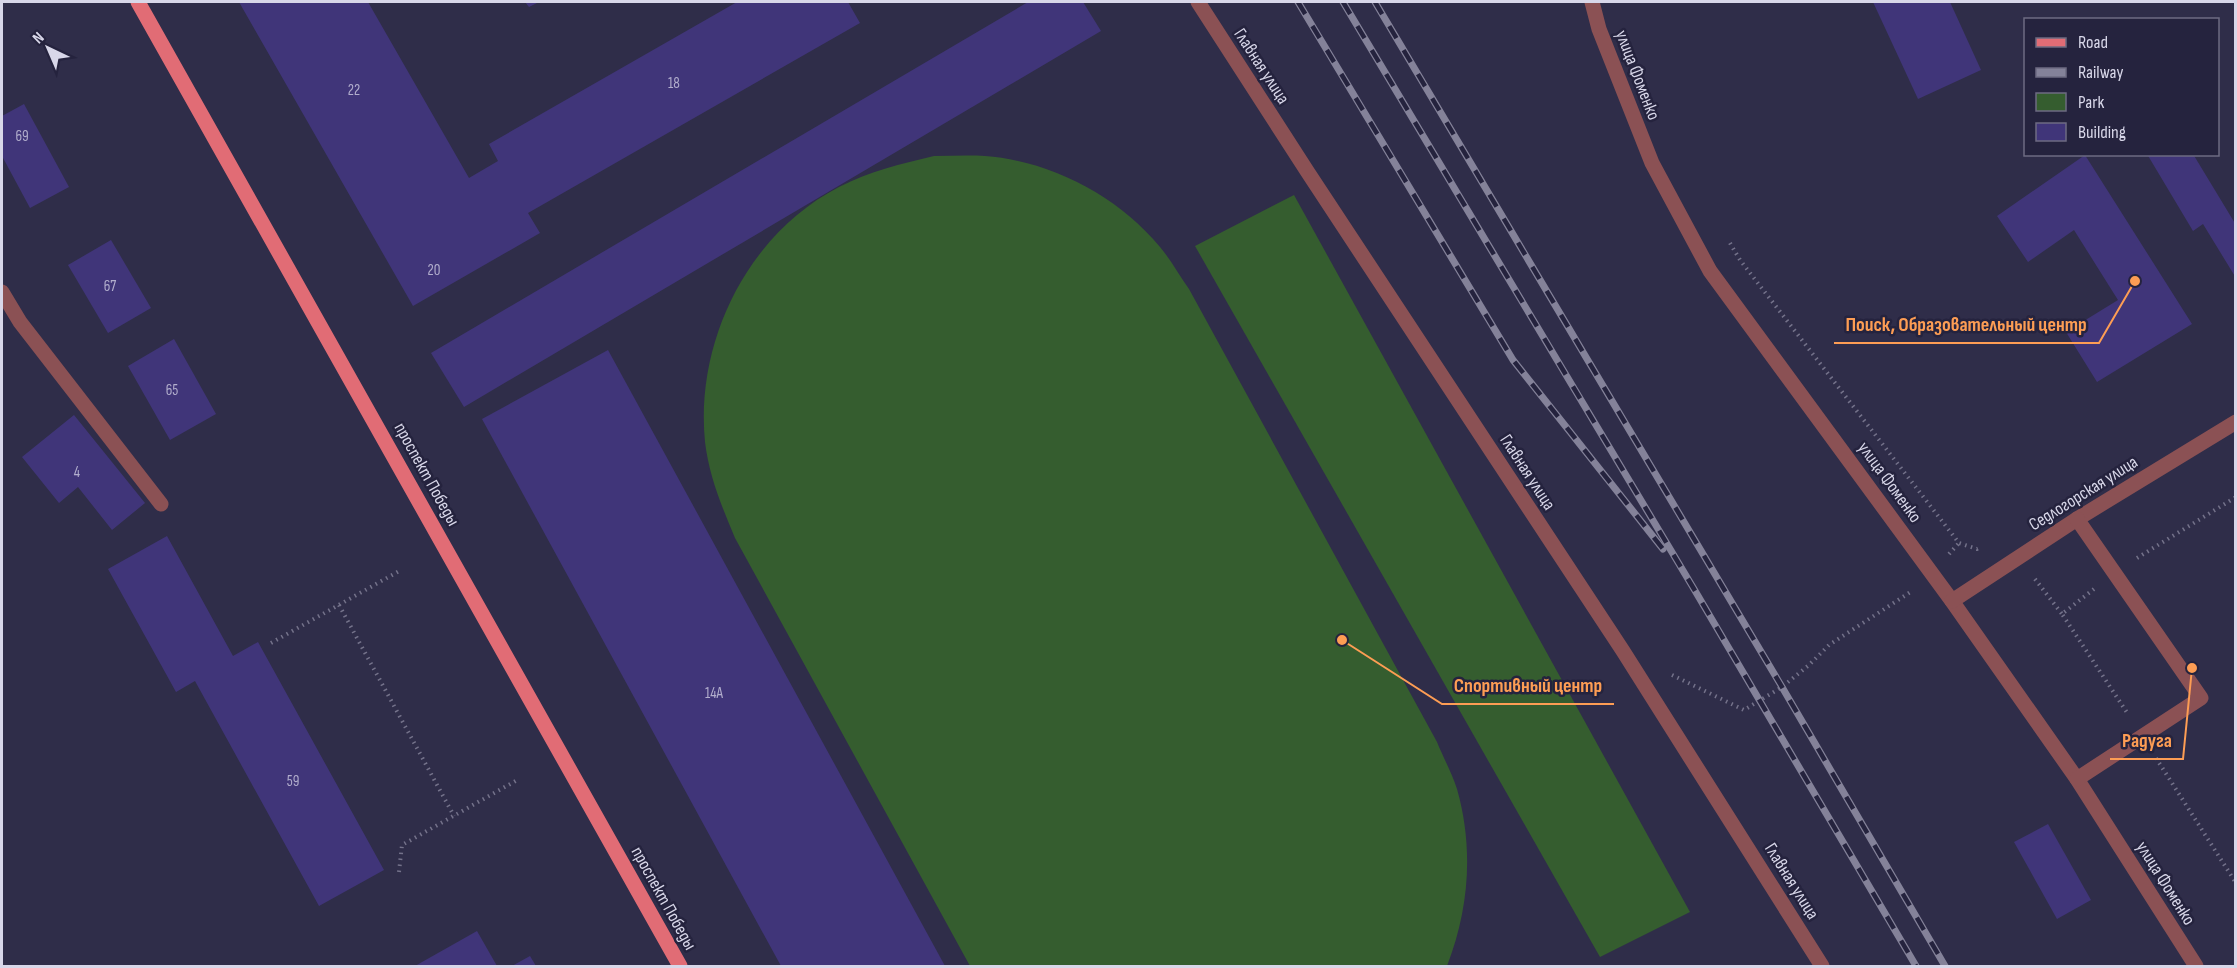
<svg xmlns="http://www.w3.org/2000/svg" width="2237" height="968" font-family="'Sofia Sans Condensed',sans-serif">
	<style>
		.green { fill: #355d2f }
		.building { fill: #403579 }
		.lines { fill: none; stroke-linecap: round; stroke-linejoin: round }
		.path { stroke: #74728a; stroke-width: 4; stroke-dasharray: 1.5 4.5; stroke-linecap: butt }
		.minor { stroke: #8b5154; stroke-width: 15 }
		.major { stroke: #e16c75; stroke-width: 15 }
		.rail-casing { stroke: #848299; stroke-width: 7 }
		.rail { stroke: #25233e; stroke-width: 4.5; stroke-dasharray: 14; stroke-linecap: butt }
		.labels { text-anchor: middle; stroke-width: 5; stroke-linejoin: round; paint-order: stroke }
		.number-label { font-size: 15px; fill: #b2aecd }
		.street-label { font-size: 18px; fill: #d8d7e9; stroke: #25233e }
		.leader { fill: none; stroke: #fd9d54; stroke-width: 2 }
		.callout-dot { fill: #fd9d54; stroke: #25233e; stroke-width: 2 }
		.callout-label { font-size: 20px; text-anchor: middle; font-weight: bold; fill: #fd9d54; stroke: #25233e; stroke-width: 5; stroke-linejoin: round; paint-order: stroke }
	</style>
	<rect width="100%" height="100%" fill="#2f2d49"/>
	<g class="green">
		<path d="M 934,156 C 951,156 968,155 985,156 C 1051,161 1118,196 1160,247 C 1171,260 1179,275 1189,289 L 1437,742 C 1443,757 1452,773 1457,789 C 1474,849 1469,909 1447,966 L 970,966 L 735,538 C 722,507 709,476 705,442 C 695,341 748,234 839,187 C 870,171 901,164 934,156 Z"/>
		<polygon points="1294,195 1690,912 1600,957 1195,246"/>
	</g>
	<g class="building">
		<polygon points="239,2 368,2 469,178 498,161 489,144 737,2 848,2 860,23 528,213 540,233 413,306"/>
		<polygon points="525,2 539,2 529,7"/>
		<polygon points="1028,2 1083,2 1101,31 464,407 431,353"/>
		<polygon points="1873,2 1950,2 1981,70 1918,99"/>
		<polygon points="24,104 69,187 30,208 2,156 2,116"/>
		<polygon points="2147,154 2193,154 2236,225 2236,278 2203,224 2193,231"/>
		<polygon points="2085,155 2192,324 2097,382 2066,332 2118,300 2074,230 2028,262 1997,216"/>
		<polygon points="111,240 151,308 108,333 68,265"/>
		<polygon points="174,339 216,414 170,440 128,366"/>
		<polygon points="608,350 945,966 781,966 482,419"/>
		<polygon points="74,415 145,503 112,530 78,487 59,503 22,457"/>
		<polygon points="167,536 233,656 258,642 384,870 319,906 195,681 176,692 108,569"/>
		<polygon points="2048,824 2091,900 2057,919 2014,842"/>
		<polygon points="477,931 497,966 415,966"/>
		<polygon points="530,956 536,966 512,966"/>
	</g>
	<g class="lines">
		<g class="path">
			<polyline points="1730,243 1740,260 1959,543 1977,549 1981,547"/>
			<polyline points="1949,554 1959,543"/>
			<polyline points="2137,558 2236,497"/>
			<polyline points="2035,579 2062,614"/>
			<polyline points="2094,589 2062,614 2128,714"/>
			<polyline points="339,605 454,816"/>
			<polyline points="271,643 401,570"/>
			<polyline points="1672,675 1744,710 1782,687 1809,665 1829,645 1912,591"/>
			<polyline points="2156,758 2236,883"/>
			<polyline points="399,872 402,845 519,779"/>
		</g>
		<g class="minor">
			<polyline points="1198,2 1307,171 1623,651 1822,966"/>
			<polyline points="1592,2 1599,29 1652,163 1710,271 1952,601 2077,779 2196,966"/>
			<polyline points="2,292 20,322 161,504"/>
			<polyline points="1952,601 2077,519 2236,422"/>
			<polyline points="2077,779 2201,698 2077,519"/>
		</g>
		<polyline class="major" points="138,2 680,966"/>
		<g class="rail-casing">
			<g id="rail">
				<polyline points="1298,2 1513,360 1663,549"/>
				<polyline points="1343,2 1694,589 1916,966"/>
				<polyline points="1375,2 1782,687 1945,966"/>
			</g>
		</g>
		<use href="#rail" class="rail"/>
	</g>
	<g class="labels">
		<g class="number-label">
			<text x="674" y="88">18</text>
			<text x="354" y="95">22</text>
			<text x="22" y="141">69</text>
			<text x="434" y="275">20</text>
			<text x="110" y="291">67</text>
			<text x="172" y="395">65</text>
			<text x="77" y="477">4</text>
			<text x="714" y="698">14А</text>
			<text x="293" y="786">59</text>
		</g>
		<g class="street-label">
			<text transform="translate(1262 66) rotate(57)" y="6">Главная улица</text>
			<text transform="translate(1638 75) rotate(69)" y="6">улица Фоменко</text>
			<text transform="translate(1528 472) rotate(57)" y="6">Главная улица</text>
			<text transform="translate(427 474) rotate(61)" y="6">проспект Победы</text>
			<text transform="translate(1890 482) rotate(54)" y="6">улица Фоменко</text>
			<text transform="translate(2083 493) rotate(-32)" y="6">Седлогорская улица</text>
			<text transform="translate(1792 881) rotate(58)" y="6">Главная улица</text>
			<text transform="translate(2166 883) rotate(58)" y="6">улица Фоменко</text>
			<text transform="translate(664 898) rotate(61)" y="6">проспект Победы</text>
		</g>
	</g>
	<path class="leader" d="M2135 281L2099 343H1834M1342 640L1442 704H1614M2192 668L2183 759H2110"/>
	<g class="callout-dot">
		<circle cx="2135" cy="281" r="6"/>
		<circle cx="1342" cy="640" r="6"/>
		<circle cx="2192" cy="668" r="6"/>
	</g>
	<g class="callout-label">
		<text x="1966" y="331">Поиск, Образовательный центр</text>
		<text x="1528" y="692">Спортивный центр</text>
		<text x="2147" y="747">Радуга</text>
	</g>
	<rect width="2237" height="968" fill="none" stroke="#d8d7e9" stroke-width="6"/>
	<rect x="2024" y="18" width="195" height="138" fill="#25233e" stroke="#6d6b82" stroke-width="1.5"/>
	<rect x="2036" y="38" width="30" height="9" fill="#e16c75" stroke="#6d6b82" stroke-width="1.5"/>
	<text x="2078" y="48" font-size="18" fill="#d8d7e9">Road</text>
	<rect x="2036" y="68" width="30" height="9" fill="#848299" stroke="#6d6b82" stroke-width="1.5"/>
	<text x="2078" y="78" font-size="18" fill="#d8d7e9">Railway</text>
	<rect x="2036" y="93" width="30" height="18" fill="#355d2f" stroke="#6d6b82" stroke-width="1.5"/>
	<text x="2078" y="108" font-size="18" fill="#d8d7e9">Park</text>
	<rect x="2036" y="123" width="30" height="18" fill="#403579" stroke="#6d6b82" stroke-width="1.5"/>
	<text x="2078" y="138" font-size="18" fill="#d8d7e9">Building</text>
	<g transform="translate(48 48) rotate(316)" stroke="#25233e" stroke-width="4.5" paint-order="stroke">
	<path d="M0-4.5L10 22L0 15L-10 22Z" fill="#d8d7e9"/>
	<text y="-9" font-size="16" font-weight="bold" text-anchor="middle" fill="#d8d7e9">N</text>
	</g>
</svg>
